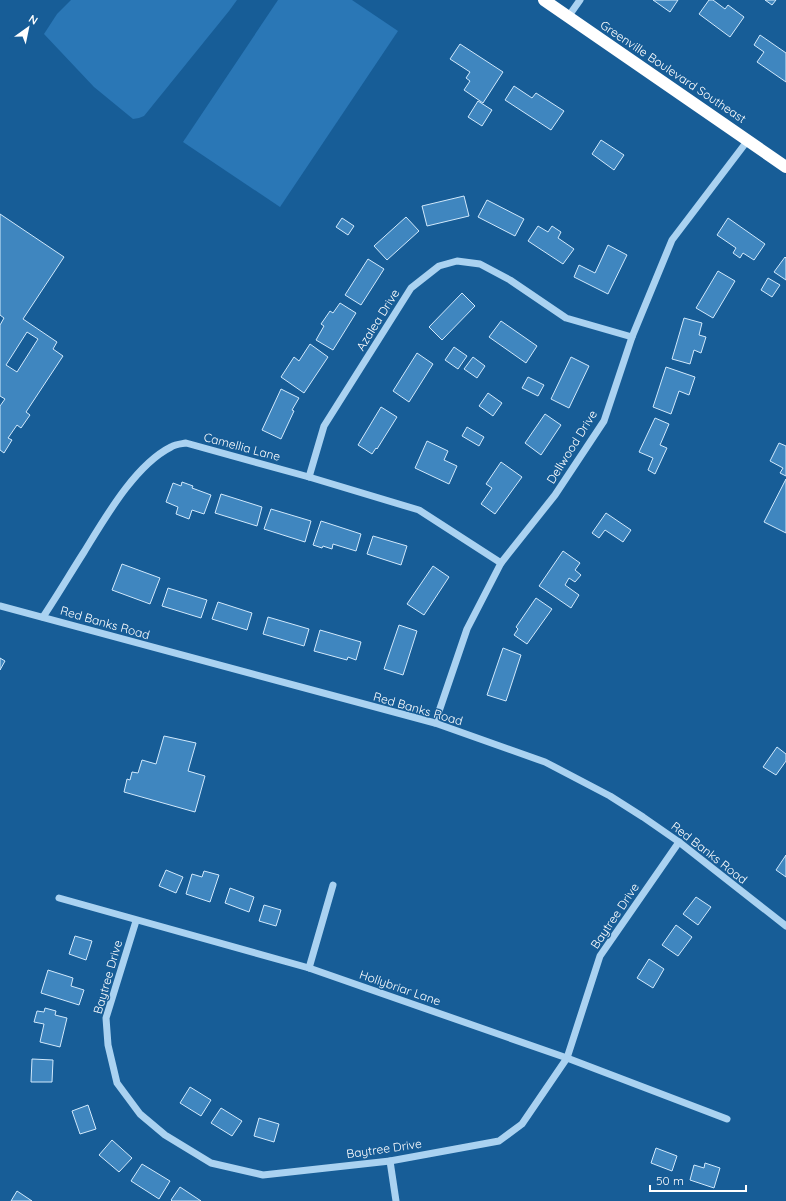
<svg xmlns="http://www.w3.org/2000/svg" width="786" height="1201" font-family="Quicksand,sans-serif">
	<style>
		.green { fill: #2a77b6 }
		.building { fill: #3f86bf; stroke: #d1e9fc; fill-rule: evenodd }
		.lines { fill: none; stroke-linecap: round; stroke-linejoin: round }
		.minor { stroke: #aad2f1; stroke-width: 7 }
		.highway { stroke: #fff; stroke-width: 12 }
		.labels { text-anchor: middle; stroke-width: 3; stroke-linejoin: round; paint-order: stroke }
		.street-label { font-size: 12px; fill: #fff; stroke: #175d97 }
	</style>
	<rect width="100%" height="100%" fill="#175d97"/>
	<g class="green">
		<polygon points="71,0 237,0 229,11 144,116 139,118 133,119 94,87 44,34 57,14"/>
		<polygon points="278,0 352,0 398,31 280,207 183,142"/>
	</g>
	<g class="building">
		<polygon points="653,0 678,0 670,12"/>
		<polygon points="709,0 713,0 725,9 728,5 744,17 730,37 699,14"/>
		<polygon points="765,0 776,0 772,5"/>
		<polygon points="760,35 786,53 786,82 757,62 764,52 754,45"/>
		<polygon points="460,44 503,72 483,103 464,90 470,81 466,78 470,72 450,59"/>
		<polygon points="514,86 532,98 536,93 564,111 551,130 505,100"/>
		<polygon points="478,101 492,110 482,126 468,117"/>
		<polygon points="601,140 624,155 614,170 592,154"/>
		<polygon points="464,196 469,216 427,226 422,206"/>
		<polygon points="487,200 524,219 515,236 478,217"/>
		<path d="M 0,214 L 64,257 L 23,319 L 57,342 L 53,349 L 63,356 L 26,412 L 30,415 L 21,428 L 17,425 L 8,438 L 12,440 L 4,453 L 0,450 L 0,406 L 5,399 L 0,396 L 0,325 L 4,318 L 0,315 ZM 27,332 L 38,339 L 17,372 L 6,365 Z"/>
		<polygon points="406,217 419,231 387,260 374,246"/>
		<polygon points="342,218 354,226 348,235 336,227"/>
		<polygon points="728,218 765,244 754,260 743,253 740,258 733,253 736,248 717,235"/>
		<polygon points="538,226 548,232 552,226 561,232 558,238 574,249 563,264 528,241"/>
		<polygon points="608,245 627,255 608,294 574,277 579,265 595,273"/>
		<polygon points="785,257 786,258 786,280 774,272"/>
		<polygon points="368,259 384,269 361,305 345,295"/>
		<polygon points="718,271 735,281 713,318 696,308"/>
		<polygon points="768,278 780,285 772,297 761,290"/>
		<polygon points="462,293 475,306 442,340 429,327"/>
		<polygon points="340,303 356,313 333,350 316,340 324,326 321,324 330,311 333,313"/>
		<polygon points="684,318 702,323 699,335 706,337 701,353 694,350 690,364 672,359"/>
		<polygon points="501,321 537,346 526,363 489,337"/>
		<polygon points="310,344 328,357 304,393 281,377 294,357 299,361"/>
		<polygon points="454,347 467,356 458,369 445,360"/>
		<polygon points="417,353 433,364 409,402 393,391"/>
		<polygon points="473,357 485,366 477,378 464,369"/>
		<polygon points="571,357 589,366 569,408 551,399"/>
		<polygon points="666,367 695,377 689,395 679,391 671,414 653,407"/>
		<polygon points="528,377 544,385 538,396 522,388"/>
		<polygon points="281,389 299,398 292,410 294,411 281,439 262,430"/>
		<polygon points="488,393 502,403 493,416 479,406"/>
		<polygon points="381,407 397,417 377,449 376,448 372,454 358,445"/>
		<polygon points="545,414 561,425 541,455 525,443"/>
		<polygon points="655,418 669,424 660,445 667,448 655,474 648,470 653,458 639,452"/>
		<polygon points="467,427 484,437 479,446 462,436"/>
		<polygon points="427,441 448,451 444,460 457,466 449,484 415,468"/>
		<polygon points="779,443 786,446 786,476 780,473 783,468 770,461"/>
		<polygon points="501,462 522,477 495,514 481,504 492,488 486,484"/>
		<polygon points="786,479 786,533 764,522"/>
		<polygon points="182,482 193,486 192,488 211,495 204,514 192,510 189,519 176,514 178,507 166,502 173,483 181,486"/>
		<polygon points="221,494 262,507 257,526 215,513"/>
		<polygon points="271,509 311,521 305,542 264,529"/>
		<polygon points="606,513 631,530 623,542 605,530 599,538 592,533"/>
		<polygon points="321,521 361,534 356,551 333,544 332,549 323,546 322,548 313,545"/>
		<polygon points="373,536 407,546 401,565 367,554"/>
		<polygon points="563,551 580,563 575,570 581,575 575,582 569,578 565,585 579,595 571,608 539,586"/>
		<polygon points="122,564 160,578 150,604 112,590"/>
		<polygon points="433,566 449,577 424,615 407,604"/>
		<polygon points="168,588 207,600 201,618 162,606"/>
		<polygon points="536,598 552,609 527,644 514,635 518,629 516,627"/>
		<polygon points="218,602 252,613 247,630 212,619"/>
		<polygon points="268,617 309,629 304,646 263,634"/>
		<polygon points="399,625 417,631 403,675 384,669"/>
		<polygon points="320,630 361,642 356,660 348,657 347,660 314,651"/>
		<polygon points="503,648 521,655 506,701 487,695"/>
		<polygon points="0,658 5,661 0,670"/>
		<polygon points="164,736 196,743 188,771 205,776 195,812 124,792 127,779 130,780 132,772 138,773 142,760 156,764"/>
		<polygon points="777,747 786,754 786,761 776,775 763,767"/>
		<polygon points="786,855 786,877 776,870"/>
		<polygon points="166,870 183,877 176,893 159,886"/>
		<polygon points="204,871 219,875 210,902 186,894 192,874 202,877"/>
		<polygon points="230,888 254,897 249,912 225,903"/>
		<polygon points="696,897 711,907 698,925 683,914"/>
		<polygon points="264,905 281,910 276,926 259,921"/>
		<polygon points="676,925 692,937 678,956 662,945"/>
		<polygon points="75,936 92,941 86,960 69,954"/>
		<polygon points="649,959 664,969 653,988 637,978"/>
		<polygon points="48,970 73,978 71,986 84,990 79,1005 41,993"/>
		<polygon points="45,1008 56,1011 55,1015 67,1018 60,1047 40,1042 44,1024 34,1022 37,1011 44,1012"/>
		<polygon points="32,1059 53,1060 52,1082 31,1082"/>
		<polygon points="190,1087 211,1100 201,1116 180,1103"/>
		<polygon points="88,1105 96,1129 80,1134 72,1111"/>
		<polygon points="221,1108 242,1121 232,1136 211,1123"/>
		<polygon points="259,1118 279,1124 274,1142 254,1136"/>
		<polygon points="112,1140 132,1158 119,1172 99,1155"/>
		<polygon points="656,1148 677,1156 672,1171 651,1163"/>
		<polygon points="705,1163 720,1168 714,1188 690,1180 694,1165 704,1168"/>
		<polygon points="142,1164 170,1181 159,1199 131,1181"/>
		<polygon points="180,1187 201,1201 172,1201 171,1200"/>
		<polygon points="17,1191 32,1201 11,1201"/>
	</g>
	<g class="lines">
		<g class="minor">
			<polyline points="568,17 580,0"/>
			<polyline points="309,477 324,426 411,288 439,266 457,261 480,264 510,280 566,318 632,337"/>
			<polyline points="0,606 435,723 545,762 610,796 643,817 679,842 786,926"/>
			<path d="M 43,617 C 57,596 70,574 84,552 C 105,518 135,465 171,447 C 176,444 181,444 186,443 L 309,477 L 419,510 L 501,563"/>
			<polyline points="435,723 467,629 501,563 555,495 604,421 632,337 672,240 748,140"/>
			<polyline points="59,898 309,968 567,1058 727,1119"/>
			<polyline points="136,921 106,1018 108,1045 117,1083 140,1114 165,1135 211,1163 263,1175 390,1161 499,1141 522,1124 567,1058 600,956 679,842"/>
			<polyline points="309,968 333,885"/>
			<polyline points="390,1161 396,1201"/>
		</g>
		<polyline class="highway" points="544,0 786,167"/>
	</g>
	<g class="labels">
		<g class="street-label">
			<text transform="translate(673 72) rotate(34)" y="4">Greenville Boulevard Southeast</text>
			<text transform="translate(378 320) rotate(-58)" y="4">Azalea Drive</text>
			<text transform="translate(242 447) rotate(15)" y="4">Camellia Lane</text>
			<text transform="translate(572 447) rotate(-58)" y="4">Dellwood Drive</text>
			<text transform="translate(105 623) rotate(16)" y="4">Red Banks Road</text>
			<text transform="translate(418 709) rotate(16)" y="4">Red Banks Road</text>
			<text transform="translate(709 853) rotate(38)" y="4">Red Banks Road</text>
			<text transform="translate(615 916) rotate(-56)" y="4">Baytree Drive</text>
			<text transform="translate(108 977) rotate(-74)" y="4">Baytree Drive</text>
			<text transform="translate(400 988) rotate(19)" y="4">Hollybriar Lane</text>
			<text transform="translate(384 1149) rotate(-8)" y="4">Baytree Drive</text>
		</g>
	</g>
	<g transform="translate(28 28) rotate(33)" stroke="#175d97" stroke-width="3" paint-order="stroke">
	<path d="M0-3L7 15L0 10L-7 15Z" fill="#ffffff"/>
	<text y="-6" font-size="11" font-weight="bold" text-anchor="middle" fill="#ffffff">N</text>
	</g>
	<path d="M650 1185v6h96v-6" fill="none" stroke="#ffffff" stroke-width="2"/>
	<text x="656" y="1185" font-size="12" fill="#ffffff" stroke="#175d97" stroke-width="3" paint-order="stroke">50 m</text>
</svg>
